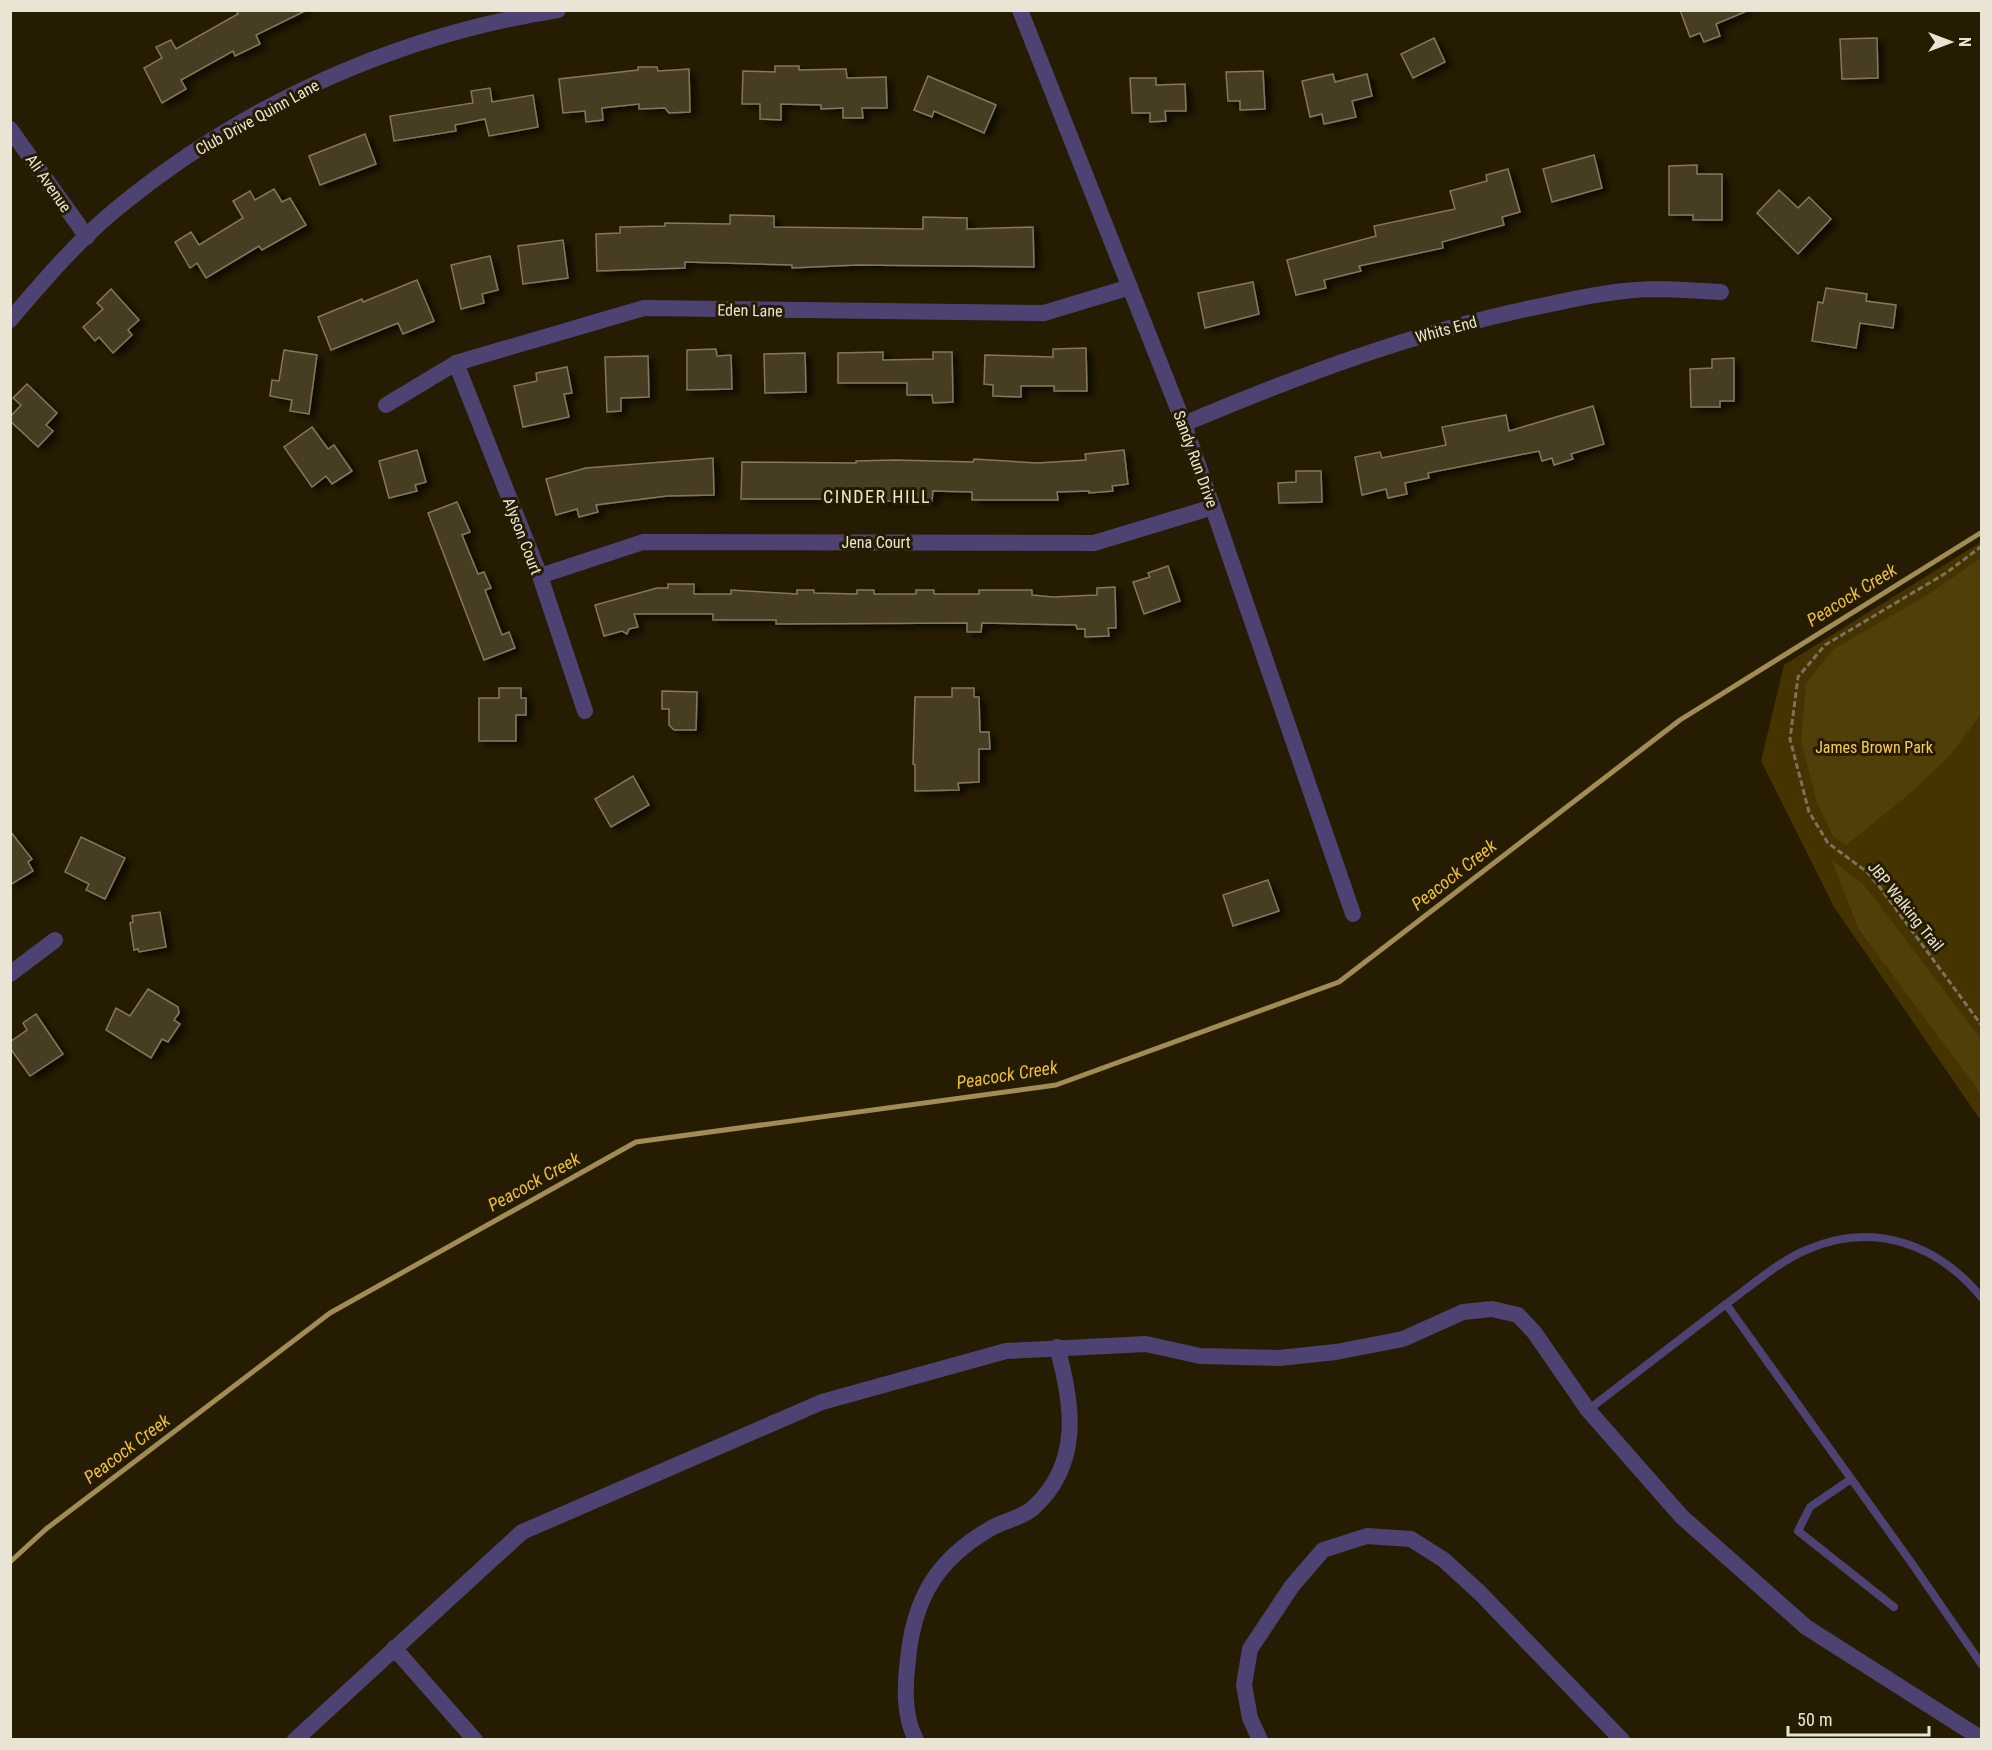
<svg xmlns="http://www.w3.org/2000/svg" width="1992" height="1750" font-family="'Roboto Condensed',sans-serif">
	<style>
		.green { fill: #453400 }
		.forest { fill: #513f09 }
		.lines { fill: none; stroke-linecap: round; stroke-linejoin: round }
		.stream { stroke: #a18d54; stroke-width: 5 }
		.building { fill: #473c21; stroke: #84785b; stroke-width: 1.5; filter: url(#shadow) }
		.path { stroke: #7a725c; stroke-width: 3; stroke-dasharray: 6 3; stroke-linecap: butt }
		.lane { stroke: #4e4273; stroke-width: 8 }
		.street { stroke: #4e4273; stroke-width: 16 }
		.labels { text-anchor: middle; stroke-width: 6; stroke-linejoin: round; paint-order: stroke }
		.street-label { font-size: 16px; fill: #eae4d4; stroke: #261c01 }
		.park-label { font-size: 16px; fill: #fcce4f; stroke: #261c01 }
		.neighbourhood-label { font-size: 18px; letter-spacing: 1.5px; fill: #eae4d4; stroke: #261c01 }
		.water-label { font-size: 18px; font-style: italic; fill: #edbf3d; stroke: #261c01 }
	</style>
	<defs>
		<filter id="shadow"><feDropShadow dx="6" dy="4" stdDeviation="3" flood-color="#0009"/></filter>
	</defs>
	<rect width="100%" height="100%" fill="#261c01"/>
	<polygon class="green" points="1981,542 1981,1121 1834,907 1761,761 1784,665"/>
	<g class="forest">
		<polygon points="1981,558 1981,714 1950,755 1914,790 1846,845 1833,836 1817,803 1801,741 1806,683 1834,649 1929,594"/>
		<polygon points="1832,860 1864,885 1981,1039 1981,1094 1858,928"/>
	</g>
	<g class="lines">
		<polyline class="stream" points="10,1562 46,1529 330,1313 636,1142 1056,1085 1339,982 1680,720 1982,532"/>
	</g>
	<g class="building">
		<polygon points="236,10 307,10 256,35 260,44 235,56 233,51 181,80 186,89 162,103 144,68 162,58 156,47 171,40 176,49 238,14"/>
		<polygon points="1680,10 1747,10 1747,11 1716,24 1720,36 1704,42 1700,33 1690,37"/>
		<polygon points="1434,38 1445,62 1413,78 1401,54"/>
		<polygon points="1877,38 1878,78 1842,79 1840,39"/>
		<polygon points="775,66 799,66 799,70 846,69 847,78 886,77 887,108 862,108 863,118 843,118 843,108 821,109 821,105 781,104 781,120 760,119 760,104 742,104 743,71 775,72"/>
		<polygon points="638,67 657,67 658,71 689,69 690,112 669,113 665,108 639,109 639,104 602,108 603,120 586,122 585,111 563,113 559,79 638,70"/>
		<polygon points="1263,71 1265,109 1240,110 1240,101 1228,101 1226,72"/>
		<polygon points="1333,74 1335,82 1367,74 1372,96 1352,101 1356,117 1324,124 1322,114 1310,117 1302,81"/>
		<polygon points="928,76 996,105 984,133 934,111 932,117 914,110"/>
		<polygon points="1130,78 1156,78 1156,85 1185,84 1186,111 1165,111 1166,121 1150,122 1150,113 1132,113"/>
		<polygon points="490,88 492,102 533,95 538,127 489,136 485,119 455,125 456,131 394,141 390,116 473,103 471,91"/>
		<polygon points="365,134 376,164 320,185 309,156"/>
		<polygon points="1594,155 1602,188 1552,202 1543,169"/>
		<polygon points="1697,165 1697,174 1722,174 1722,220 1693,220 1693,215 1669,215 1669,166"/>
		<polygon points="1508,169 1520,212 1502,217 1504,225 1442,242 1443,248 1359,266 1361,271 1324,280 1326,288 1296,295 1287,260 1376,236 1374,226 1455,209 1450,191 1487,181 1486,175"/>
		<polygon points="274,189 282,202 290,198 306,225 262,250 259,246 206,278 197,263 190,268 175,242 191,232 199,245 243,218 233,201 250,191 255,200"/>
		<polygon points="1779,190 1798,208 1809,197 1831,219 1798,254 1757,213"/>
		<polygon points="730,215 774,216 774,227 923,229 923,217 967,218 967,229 1033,227 1034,267 857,265 792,268 792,265 685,262 685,268 597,271 596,234 620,233 620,227 665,226 665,223 730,224"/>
		<polygon points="563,240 568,278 523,284 518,246"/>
		<polygon points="490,256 498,290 482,294 484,303 461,309 451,265"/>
		<polygon points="417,280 434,321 403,334 398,323 331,350 318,317 362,299 363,302"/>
		<polygon points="1253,282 1259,314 1205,328 1198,293"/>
		<polygon points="1826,288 1867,294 1866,301 1896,305 1893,328 1860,323 1856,348 1812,341 1818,302 1823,303"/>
		<polygon points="111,289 139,320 128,330 132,335 113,353 99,337 95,341 83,327 103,309 97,303"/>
		<polygon points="1086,348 1087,391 1054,391 1054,386 1021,386 1021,397 993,396 993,385 984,384 985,355 1053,357 1053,349"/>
		<polygon points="716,349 717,356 731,355 732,389 687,390 687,350"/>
		<polygon points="284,350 317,355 309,414 290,411 292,400 270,396 272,380 279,381"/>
		<polygon points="883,352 883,360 933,359 933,352 952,352 953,402 933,403 932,395 907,395 907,383 838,383 838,353"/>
		<polygon points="805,353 806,392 765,393 764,354"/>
		<polygon points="648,356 649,397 621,398 621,411 607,412 605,357"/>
		<polygon points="1734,358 1734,401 1720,401 1720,407 1691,407 1690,369 1712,368 1712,359"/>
		<polygon points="567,367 572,393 564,394 569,417 523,427 514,386 537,381 536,373"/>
		<polygon points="27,384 57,413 46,425 53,431 38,447 10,421 10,417 21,405 13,398"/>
		<polygon points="1593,406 1604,444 1571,454 1573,459 1554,465 1552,458 1542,461 1539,451 1428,473 1429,478 1405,483 1407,494 1388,498 1386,489 1362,495 1355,457 1380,452 1382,458 1446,445 1442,427 1506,415 1509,431"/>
		<polygon points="312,427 328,449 334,445 352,471 332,484 326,476 312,487 284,447"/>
		<polygon points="417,450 426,482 415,485 417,491 389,498 379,461"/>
		<polygon points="1124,450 1128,484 1112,486 1113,491 1089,493 1089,491 1057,492 1058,500 972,500 972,492 933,491 932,501 875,501 875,495 831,495 831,499 741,499 742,462 856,463 856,461 895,460 973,462 974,459 1037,463 1086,460 1085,454"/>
		<polygon points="713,458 714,495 667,496 596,505 598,512 579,517 577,509 556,515 546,479 586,468"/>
		<polygon points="1296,471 1321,471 1322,502 1279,503 1278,483 1296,482"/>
		<polygon points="457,502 470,532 462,535 478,574 484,572 491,588 485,590 502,635 509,632 515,648 484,660 428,513"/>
		<polygon points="1168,566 1180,601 1144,614 1133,582 1150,577 1148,573"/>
		<polygon points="668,584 694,584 694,594 731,594 731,590 797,594 797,590 814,590 814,593 857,594 857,590 874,590 874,594 916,594 916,590 934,590 934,594 979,594 979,590 1032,590 1032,595 1053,597 1097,595 1097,588 1115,587 1116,628 1108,628 1109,636 1085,637 1085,629 1077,629 1076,625 982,623 981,632 967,632 967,623 776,624 776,620 713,620 713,614 634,614 638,627 629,629 627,634 622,631 604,636 595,605 657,588 668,588"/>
		<polygon points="499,688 521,688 521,698 526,698 526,715 516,715 516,741 479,741 479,698 499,698"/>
		<polygon points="952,688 974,688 974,697 979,697 980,732 989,732 990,749 979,749 979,782 958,783 959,790 915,791 915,765 913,764 915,697 952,697"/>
		<polygon points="662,691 697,692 696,730 674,730 669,725 669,709 662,709"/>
		<polygon points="633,776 649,805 611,827 595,799"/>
		<polygon points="10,831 32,859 28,862 33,871 10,885"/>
		<polygon points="81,837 125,858 105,899 86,890 89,884 65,872"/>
		<polygon points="1268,880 1279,911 1233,926 1223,895"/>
		<polygon points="160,912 166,947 139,952 138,949 134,950 130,923 133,922 132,916"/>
		<polygon points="148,989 178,1007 179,1013 174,1020 180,1024 168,1042 162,1039 151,1058 106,1030 116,1008 130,1016"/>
		<polygon points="36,1014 63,1054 30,1076 10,1048 10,1042 27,1030 23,1023"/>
	</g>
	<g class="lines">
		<polyline class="path" points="1982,546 1946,573 1825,645 1798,677 1790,739 1809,812 1828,843 1867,872 1879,886 1982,1026"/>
		<g class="lane">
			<path d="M 1726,1304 C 1751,1286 1778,1262 1806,1250 C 1873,1221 1937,1243 1982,1298"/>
			<polyline points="1588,1410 1726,1304 1913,1565 1982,1665"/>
			<polyline points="1851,1479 1810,1507 1798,1531 1894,1607"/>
		</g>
		<g class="street">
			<polyline points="1020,10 1184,424 1353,914"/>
			<polyline points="10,129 87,237"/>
			<path d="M 10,320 C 44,280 79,239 120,206 C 246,103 398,35 558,10"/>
			<polyline points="456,363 540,576 585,711"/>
			<polyline points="386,405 456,363 644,308 1044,313 1130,287"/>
			<path d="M 1184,424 C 1300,375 1417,331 1541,306 C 1578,298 1615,290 1653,289 C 1676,289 1699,291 1721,292"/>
			<polyline points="540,576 643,542 1094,543 1213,507"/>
			<polyline points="10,974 55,940"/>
			<polyline points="394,1648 475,1740"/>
			<polyline points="295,1740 522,1532 822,1402 1006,1351 1146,1344 1200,1356 1279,1358 1336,1352 1403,1339 1463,1312 1492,1309 1518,1315 1534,1332 1588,1410 1682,1517 1806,1627 1982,1739"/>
			<path d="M 916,1740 C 903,1715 905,1685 908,1659 C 914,1599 936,1561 988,1530 C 1001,1521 1021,1519 1033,1508 C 1082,1464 1073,1404 1057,1347"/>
			<polyline points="1260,1740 1250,1718 1244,1685 1250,1649 1292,1586 1323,1550 1367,1536 1411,1539 1444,1560 1480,1593 1622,1740"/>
		</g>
	</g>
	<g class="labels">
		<g class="street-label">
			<text transform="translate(257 117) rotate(-29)" y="6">Club Drive Quinn Lane</text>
			<text transform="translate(49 183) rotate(55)" y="6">Ali Avenue</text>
			<text transform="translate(750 310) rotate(1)" y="6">Eden Lane</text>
			<text transform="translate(1446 329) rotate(-15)" y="6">Whits End</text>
			<text transform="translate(1196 459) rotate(70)" y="6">Sandy Run Drive</text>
			<text transform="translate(523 536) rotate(69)" y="6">Alyson Court</text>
			<text x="876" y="548">Jena Court</text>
			<text transform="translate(1906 906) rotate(51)" y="6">JBP Walking Trail</text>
		</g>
		<g class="park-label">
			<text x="1874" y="753">James Brown Park</text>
		</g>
		<g class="neighbourhood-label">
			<text x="877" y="503">CINDER HILL</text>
		</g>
		<g class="water-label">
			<text transform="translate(1852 595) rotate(-32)" y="6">Peacock Creek</text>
			<text transform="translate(1454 875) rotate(-38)" y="6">Peacock Creek</text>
			<text transform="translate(1007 1075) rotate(-9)" y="6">Peacock Creek</text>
			<text transform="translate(534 1182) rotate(-29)" y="6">Peacock Creek</text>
			<text transform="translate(127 1449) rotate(-37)" y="6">Peacock Creek</text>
		</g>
	</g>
	<rect width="1992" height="1750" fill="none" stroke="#eae4d4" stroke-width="24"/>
	<g transform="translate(1950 42) rotate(90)" stroke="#261c01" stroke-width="4.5" paint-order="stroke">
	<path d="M0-4.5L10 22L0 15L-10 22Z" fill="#eae4d4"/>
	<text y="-9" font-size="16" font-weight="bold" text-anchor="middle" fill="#eae4d4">N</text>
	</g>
	<path d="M1788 1726v9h141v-9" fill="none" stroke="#eae4d4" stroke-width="3"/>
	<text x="1797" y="1726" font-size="18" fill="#eae4d4" stroke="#261c01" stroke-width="4.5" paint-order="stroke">50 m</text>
</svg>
